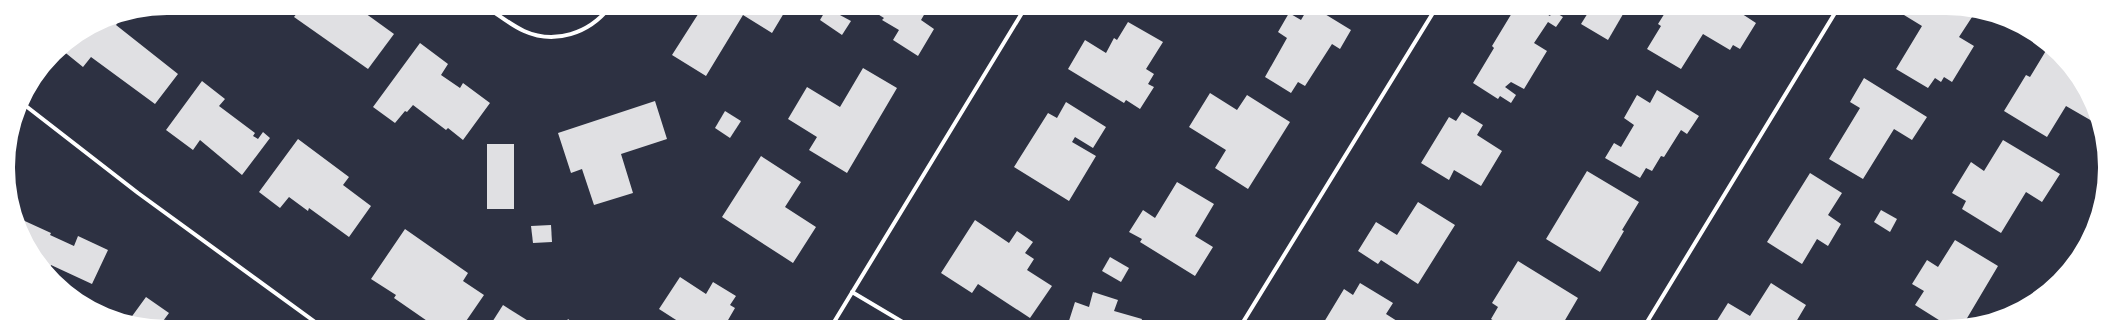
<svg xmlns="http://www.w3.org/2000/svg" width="2113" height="335" font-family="'Asap Condensed',sans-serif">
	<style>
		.building { fill: #e0e0e3 }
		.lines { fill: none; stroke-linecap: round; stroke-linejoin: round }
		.minor { stroke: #fff; stroke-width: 4 }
	</style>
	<rect width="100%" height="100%" fill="#2d3142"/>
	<g class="building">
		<polygon points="301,8 358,8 394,34 368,69 294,17"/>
		<polygon points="702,8 787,8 772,33 743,15 706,76 672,55"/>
		<polygon points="827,8 851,21 842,35 820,20"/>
		<polygon points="868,8 928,8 921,20 934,29 918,56 893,40 899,30 882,20 884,18"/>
		<polygon points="1308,8 1315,8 1351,30 1340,49 1332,44 1305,86 1298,82 1291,93 1265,77 1287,38 1278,32 1289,13 1301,20"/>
		<polygon points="1515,8 1536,8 1550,16 1553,11 1563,17 1556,27 1548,22 1534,43 1547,51 1524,89 1511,82 1505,87 1516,95 1511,103 1500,96 1498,99 1473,83 1494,48 1492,46"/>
		<polygon points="1591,8 1626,9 1608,40 1581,24"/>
		<polygon points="1668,8 1733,8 1756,23 1740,49 1733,45 1730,50 1703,34 1681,69 1647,49 1661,26 1658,24"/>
		<polygon points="1908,8 1956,8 1974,14 1959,37 1974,46 1952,82 1944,77 1941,82 1935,78 1928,88 1896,69 1922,26 1904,15"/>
		<polygon points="122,17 116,25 178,74 155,104 91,57 83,67 62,50 107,20"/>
		<polygon points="1128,22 1163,42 1146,69 1154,74 1148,84 1154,87 1140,109 1126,100 1124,103 1068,69 1085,40 1106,53 1114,38 1117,40"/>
		<polygon points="420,43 448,64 441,75 460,88 463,83 490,103 463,140 448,128 446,130 413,105 407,112 405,111 395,123 373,107"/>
		<polygon points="2047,49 2066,63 2096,115 2092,121 2066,106 2047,137 2004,111 2026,75 2030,77"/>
		<polygon points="863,68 897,88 847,173 809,150 817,137 788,119 807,87 840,107"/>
		<polygon points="1864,78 1927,117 1912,140 1894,129 1863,179 1829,159 1860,108 1850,102"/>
		<polygon points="202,81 225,99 219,106 255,133 253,136 258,139 263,132 270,138 242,175 200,140 193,150 166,130"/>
		<polygon points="1657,90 1699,116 1687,134 1681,130 1664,157 1661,156 1652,171 1646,168 1640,178 1605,158 1614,143 1621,147 1634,125 1624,118 1637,95 1650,103"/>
		<polygon points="1210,93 1237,110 1247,95 1290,122 1248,189 1215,168 1226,150 1189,127"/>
		<polygon points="655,101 667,139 621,154 633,193 594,205 582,169 571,173 558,133"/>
		<polygon points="1066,102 1106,127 1093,148 1075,137 1072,142 1096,156 1069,201 1014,167 1048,113 1057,118"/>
		<polygon points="725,111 741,121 730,138 715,128"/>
		<polygon points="1462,112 1483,125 1477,135 1502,151 1481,186 1454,170 1449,180 1421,163 1449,117 1456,121"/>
		<polygon points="298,139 349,177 343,185 371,206 349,237 309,208 308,211 289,197 280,208 259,192"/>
		<polygon points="2003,140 2060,174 2042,202 2026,192 2001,233 1962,209 1966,201 1952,193 1971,162 1984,171"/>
		<rect x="487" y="144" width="27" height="65"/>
		<polygon points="761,156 801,182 785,207 816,227 793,263 722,217"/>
		<polygon points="1587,171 1639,202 1622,230 1624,231 1600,272 1546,239"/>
		<polygon points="1810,173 1842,193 1828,215 1841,224 1828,246 1817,239 1802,264 1767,242"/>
		<polygon points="1177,182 1214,204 1195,236 1213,247 1195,276 1140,242 1142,239 1129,232 1143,210 1155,218"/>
		<polygon points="1418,202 1455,225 1418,284 1381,260 1378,264 1358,251 1376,222 1397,235"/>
		<polygon points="1881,210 1897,219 1890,232 1874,222"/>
		<polygon points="16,217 51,233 50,235 74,246 78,236 108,250 92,284 51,265 48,273"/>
		<polygon points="975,220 1009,243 1017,231 1033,242 1025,253 1034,259 1027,270 1052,286 1030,318 978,284 972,293 941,273"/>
		<polygon points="551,225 552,242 533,243 531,226"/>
		<polygon points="405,229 468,273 463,281 484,295 462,327 442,327 435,322 433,325 394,298 396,295 371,279"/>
		<polygon points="1955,240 1998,266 1963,325 1950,327 1915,305 1924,291 1912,284 1927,260 1938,267"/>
		<polygon points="1110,257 1129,268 1121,282 1102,271"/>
		<polygon points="1518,261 1578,298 1561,327 1503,327 1491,319 1498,307 1492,303"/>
		<polygon points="680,277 706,294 713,282 736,296 730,305 735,308 724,327 687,327 659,309"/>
		<polygon points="1360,283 1393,303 1386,314 1397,321 1394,327 1321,327 1344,289 1353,295"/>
		<polygon points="1771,283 1806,305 1793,327 1713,327 1728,303 1750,316"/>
		<polygon points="1093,292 1118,300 1114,311 1142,319 1141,322 1155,327 1067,327 1075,302 1089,307"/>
		<polygon points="146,297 169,313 160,325 163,327 130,319"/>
		<polygon points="503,305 538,327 489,327"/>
		<polygon points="568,319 579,327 563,327"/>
		<polygon points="1903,322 1910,327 1900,327"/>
	</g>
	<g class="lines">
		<g class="minor">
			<path d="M 488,8 C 500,16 511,25 524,31 C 555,45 589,33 609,8"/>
			<polyline points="22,103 138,193 322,327"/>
			<polyline points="852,292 911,327"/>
			<polyline points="831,327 1025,8"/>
			<polyline points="1240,327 1436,8"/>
			<polyline points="1644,327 1838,8"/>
		</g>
	</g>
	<path d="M0 0H2113V335H0ZM167 15H1946A152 152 0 0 1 2098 167V168A152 152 0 0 1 1946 320H167A152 152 0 0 1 15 168V167A152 152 0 0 1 167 15Z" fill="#fff" fill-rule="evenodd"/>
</svg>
